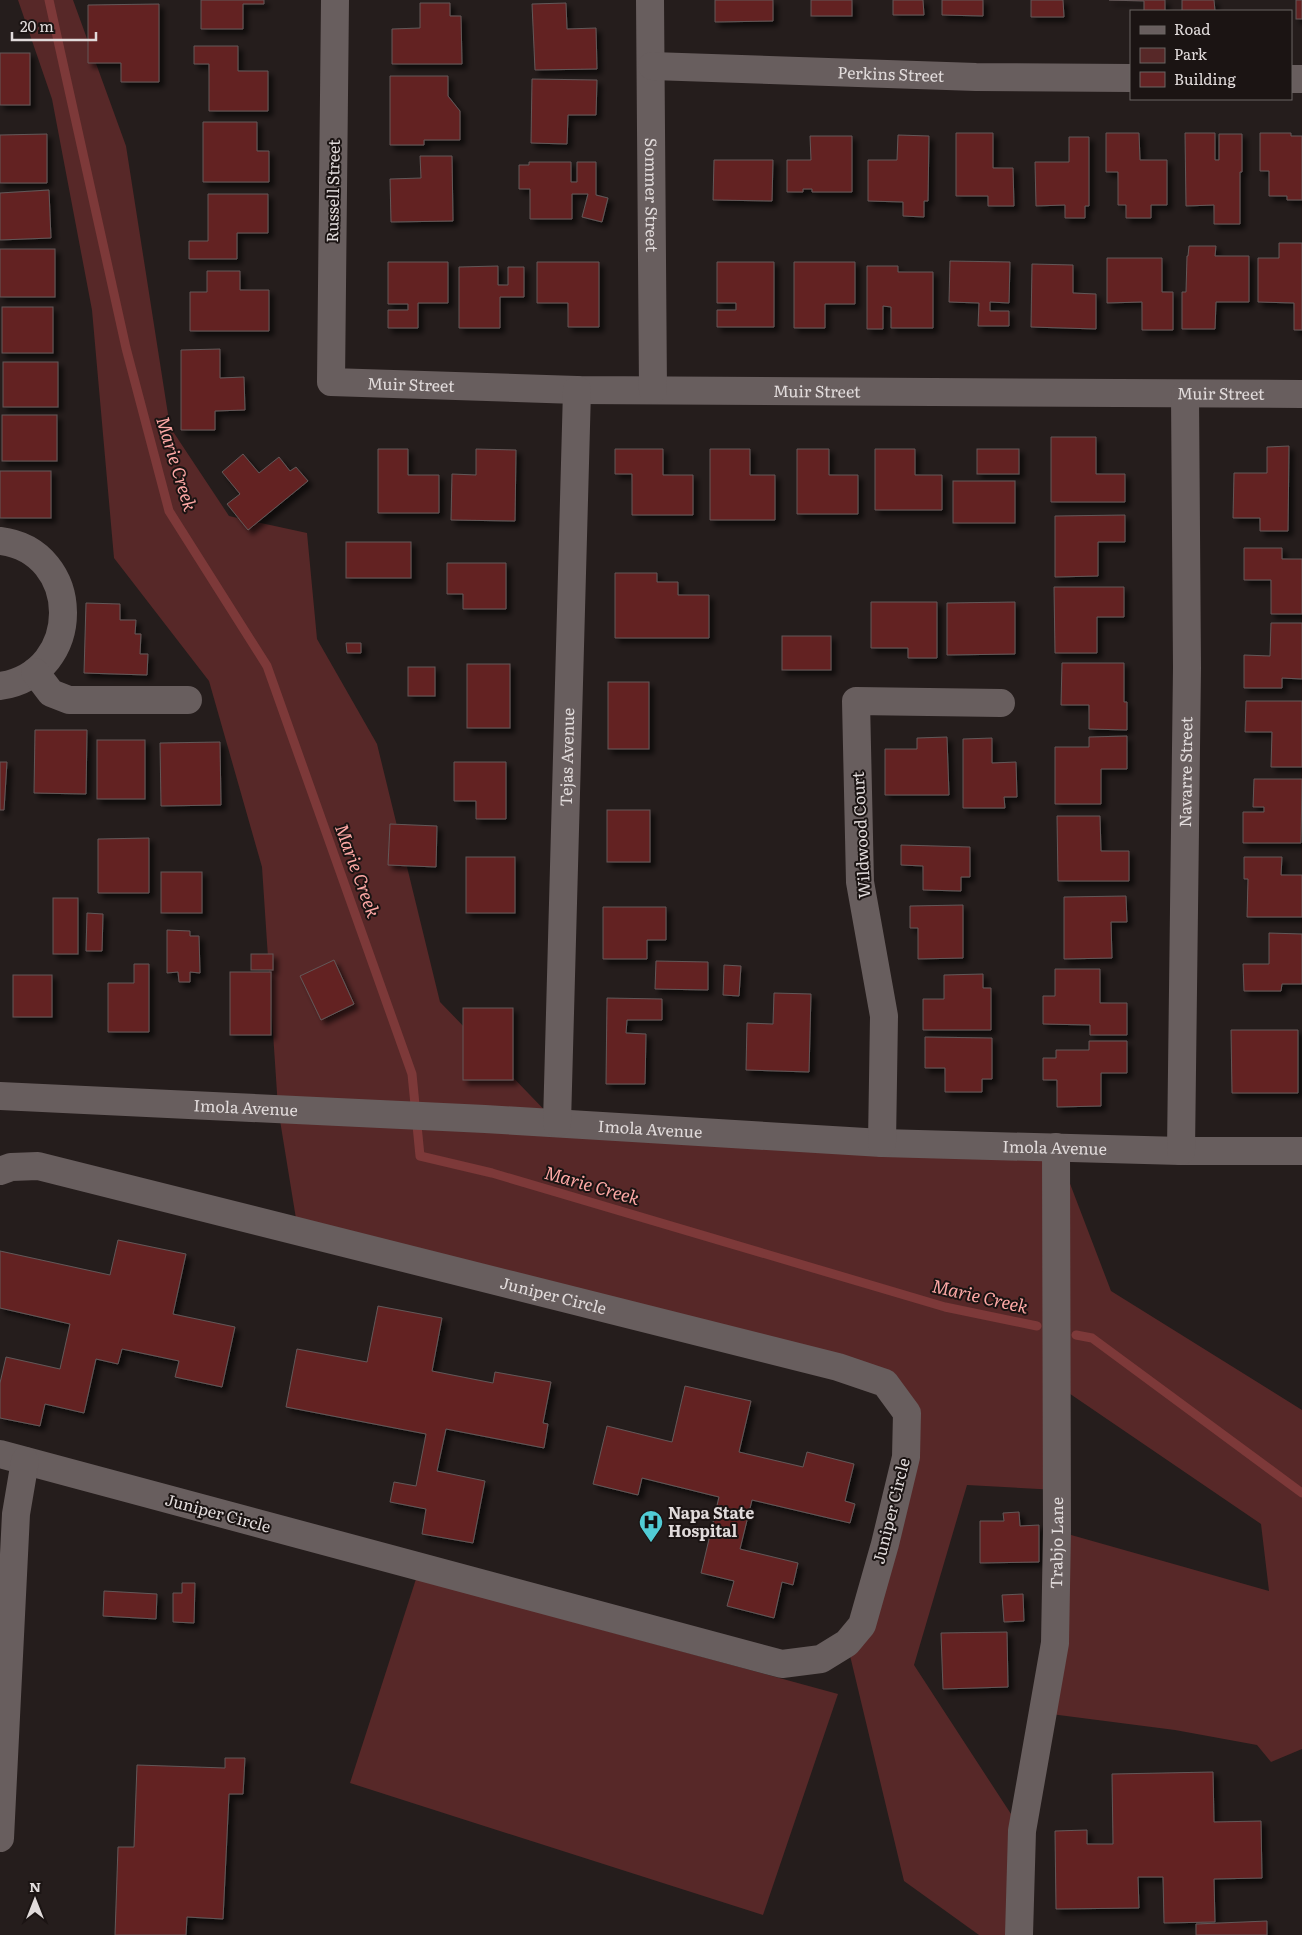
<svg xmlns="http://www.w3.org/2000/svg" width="1302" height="1935" font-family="Literata,serif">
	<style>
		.green { fill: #572828 }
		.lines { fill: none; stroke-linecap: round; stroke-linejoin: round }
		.stream { stroke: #7d3939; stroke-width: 9 }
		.building { fill: #642324; stroke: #625858; filter: url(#shadow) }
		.minor { stroke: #685e5e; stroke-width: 28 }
		.labels { text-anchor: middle; stroke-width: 4; stroke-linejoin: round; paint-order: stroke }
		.street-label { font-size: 16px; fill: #e1dbdb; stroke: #1b1413 }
		.poi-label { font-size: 16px; font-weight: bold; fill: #e1dbdb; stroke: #1b1413; text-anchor: start }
		.water-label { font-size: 18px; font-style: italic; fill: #fda8a5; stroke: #1b1413 }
	</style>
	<defs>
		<filter id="shadow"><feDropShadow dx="4.5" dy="4.5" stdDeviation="2.5" flood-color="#0009"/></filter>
	</defs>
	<rect width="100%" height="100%" fill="#251d1c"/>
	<g class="green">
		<polygon points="18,0 73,0 126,146 170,427 229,516 307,533 317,639 377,744 440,1002 557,1123 1056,1147 1111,1291 1302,1410 1302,1749 1271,1762 1257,1745 1175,1730 1043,1713 1057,1531 1269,1591 1261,1524 1057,1385 1057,1490 967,1485 914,1665 1022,1831 1019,1935 979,1935 904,1881 847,1643 906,1457 885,1383 298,1231 278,1108 262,867 209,681 114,558 92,310 52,99"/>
		<polygon points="416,1579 838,1694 763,1915 350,1783"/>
	</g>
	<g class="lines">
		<g class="stream">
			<polyline points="49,0 126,348 169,511 267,666 412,1074 420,1156 492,1173 945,1307 1037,1326"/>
			<polyline points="1076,1335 1092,1338 1302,1493"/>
		</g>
	</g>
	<g class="building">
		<polygon points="201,0 264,0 264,4 243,4 243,29 201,29"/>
		<polygon points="715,0 773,0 773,21 715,22"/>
		<rect x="811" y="0" width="41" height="16"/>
		<polygon points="893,0 923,0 924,15 893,15"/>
		<polygon points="942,0 983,0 983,16 942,15"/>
		<polygon points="1031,0 1063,0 1064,17 1031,17"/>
		<polygon points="1109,0 1165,0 1165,11 1144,11 1144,1"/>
		<polygon points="1182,0 1214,0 1215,11 1182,11"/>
		<rect x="1296" y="0" width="6" height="19"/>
		<polygon points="420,3 450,3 450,16 461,16 462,64 392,64 392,29 420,28"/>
		<polygon points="566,3 567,29 596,28 597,69 535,70 532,4"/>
		<polygon points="159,4 159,82 121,82 121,63 88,63 88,5"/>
		<polygon points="194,46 238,46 238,71 268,71 268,111 209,111 209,64 194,64"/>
		<rect x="0" y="53" width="30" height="52"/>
		<polygon points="390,76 448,76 448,96 460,111 460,140 424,140 424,145 390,145"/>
		<polygon points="532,79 597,80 596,115 568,115 567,144 531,143"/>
		<polygon points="203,122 257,122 257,151 269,151 269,182 203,182"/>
		<polygon points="956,133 993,133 993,168 1013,168 1014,206 988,206 988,196 956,196"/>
		<polygon points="1106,133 1139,133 1140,160 1167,160 1167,205 1151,205 1151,218 1126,218 1126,205 1118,205 1118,172 1106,172"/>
		<polygon points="1185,133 1215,133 1215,160 1219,160 1219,134 1242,134 1242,172 1240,172 1240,224 1214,224 1214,205 1186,206"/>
		<polygon points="1260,133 1291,133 1291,136 1302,136 1302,200 1287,200 1287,196 1269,196 1269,171 1260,171"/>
		<polygon points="47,134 47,183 0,183 0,135"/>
		<polygon points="898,135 929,136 928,201 924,201 924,217 903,216 903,202 868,201 868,160 897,160"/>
		<polygon points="810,136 852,136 852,192 812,192 812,189 803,189 803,192 787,192 787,160 811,160"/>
		<polygon points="1069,137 1089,137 1089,206 1085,206 1085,218 1065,218 1065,205 1036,206 1035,162 1069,162"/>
		<polygon points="420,156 452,156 453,221 391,222 390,179 421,178"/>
		<polygon points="714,160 773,160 772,201 713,200"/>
		<polygon points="529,162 571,162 571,182 577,182 577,162 596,162 596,195 608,198 602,222 582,217 588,194 572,194 572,219 530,219 530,189 519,189 519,165 529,165"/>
		<polygon points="49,190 51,238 0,240 0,193"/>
		<polygon points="208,194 268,194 268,233 237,233 237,259 189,259 189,241 208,241"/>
		<polygon points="1279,243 1302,243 1302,330 1294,330 1294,303 1258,302 1258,258 1279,258"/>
		<polygon points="1189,246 1216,246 1215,256 1249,256 1249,302 1216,302 1215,329 1182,329 1182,292 1186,292 1187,256 1188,256"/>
		<rect x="0" y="249" width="55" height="48"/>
		<polygon points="1107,258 1162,258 1162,292 1173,292 1173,330 1142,330 1142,302 1107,303"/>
		<polygon points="950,261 1010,262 1009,303 990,302 990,311 1009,311 1009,326 978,326 979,303 949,302"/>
		<polygon points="388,262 448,262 448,303 418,303 418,328 388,328 388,310 408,310 408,304 388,304"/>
		<polygon points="537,262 599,262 599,327 568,327 568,303 537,303"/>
		<polygon points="717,262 774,262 774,327 717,327 717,310 736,310 736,303 717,303"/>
		<polygon points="794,262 855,262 855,304 825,304 825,328 794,328"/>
		<polygon points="1032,264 1073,265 1073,293 1096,294 1096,329 1031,327"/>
		<polygon points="498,266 498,285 508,285 508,267 524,267 524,297 500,297 500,328 459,328 459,267"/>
		<polygon points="867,266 898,266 898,272 933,272 933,328 891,328 891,307 883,306 883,329 867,329"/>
		<polygon points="207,271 240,271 240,290 269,290 269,331 190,331 190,292 207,292"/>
		<rect x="2" y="307" width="51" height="46"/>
		<polygon points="220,349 220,378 244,377 245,410 215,411 215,430 181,430 181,350"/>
		<rect x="3" y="362" width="55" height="45"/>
		<rect x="2" y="415" width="55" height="46"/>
		<polygon points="1051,437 1096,437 1096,474 1125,474 1125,502 1051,502"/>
		<polygon points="1289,446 1288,531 1260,531 1260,518 1233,518 1234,473 1267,473 1267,447"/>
		<polygon points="378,449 408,449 408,475 439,475 439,513 378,513"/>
		<polygon points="476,449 516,450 515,521 451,520 452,474 476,475"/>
		<polygon points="615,449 663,449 663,475 693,475 693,515 632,515 632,474 615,474"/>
		<polygon points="710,449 750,449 750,475 775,475 775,520 710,520"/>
		<polygon points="797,449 829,449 829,475 858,475 858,514 797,514"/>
		<polygon points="875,449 915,449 915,475 942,475 942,510 875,510"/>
		<rect x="977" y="449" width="42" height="25"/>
		<polygon points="243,454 259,473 279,457 290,471 296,467 308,481 248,530 227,504 240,494 222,472"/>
		<rect x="0" y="471" width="51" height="47"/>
		<rect x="953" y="481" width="62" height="42"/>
		<polygon points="1125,515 1125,542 1098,542 1098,576 1055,577 1055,516"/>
		<rect x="346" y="542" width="65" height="36"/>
		<polygon points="1244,548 1282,548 1282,559 1302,559 1302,614 1271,614 1271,580 1244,580"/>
		<polygon points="447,563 506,563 506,609 463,609 463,594 447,594"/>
		<polygon points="615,573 657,573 657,582 678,582 678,595 709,595 709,638 615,638"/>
		<polygon points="1054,587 1124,587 1124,617 1097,617 1097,653 1055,653"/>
		<polygon points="871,602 937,602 937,658 908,658 908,648 871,648"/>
		<polygon points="1015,602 1015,654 947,655 947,603"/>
		<polygon points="86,603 120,604 120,620 136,620 135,634 141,634 140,654 148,654 147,675 84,673"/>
		<polygon points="1271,623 1302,623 1302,679 1282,678 1282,688 1244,688 1244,655 1270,656"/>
		<rect x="782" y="636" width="49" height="34"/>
		<polygon points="346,643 361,643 361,653 347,653"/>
		<polygon points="1062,663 1124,663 1124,702 1127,702 1127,730 1089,729 1089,705 1061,705"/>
		<rect x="467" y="664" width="43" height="64"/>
		<rect x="408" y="667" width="27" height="29"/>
		<rect x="608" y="682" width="41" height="67"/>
		<polygon points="1246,701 1302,701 1302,767 1271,767 1272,732 1245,732"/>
		<polygon points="35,730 87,730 86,794 34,793"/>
		<polygon points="1127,736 1127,769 1101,769 1101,804 1055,804 1055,747 1089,747 1089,737"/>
		<polygon points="947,737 949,795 885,795 885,749 917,749 917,738"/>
		<polygon points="992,738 992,763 1016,762 1017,797 1004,797 1005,808 963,808 963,739"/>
		<rect x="97" y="740" width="48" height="59"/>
		<polygon points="220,742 221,805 161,806 160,743"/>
		<polygon points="0,762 7,762 4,810 0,810"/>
		<polygon points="454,762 506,762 506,819 476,819 476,801 454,801"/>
		<polygon points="1254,779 1302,779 1301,843 1243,843 1243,812 1264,812 1264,807 1253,807"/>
		<rect x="607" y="810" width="43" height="52"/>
		<polygon points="1057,816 1100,816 1101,851 1129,851 1129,881 1058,881"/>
		<polygon points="390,824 437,826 436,867 388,865"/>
		<polygon points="149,838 149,893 98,893 98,839"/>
		<polygon points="901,845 970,847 970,877 961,877 961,891 923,890 923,866 901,865"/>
		<rect x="466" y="857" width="49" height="56"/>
		<polygon points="1244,857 1282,857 1281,875 1302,875 1302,917 1247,917 1248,879 1244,879"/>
		<rect x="161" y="872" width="41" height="41"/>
		<polygon points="1126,896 1127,922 1111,922 1112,958 1064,959 1064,897"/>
		<rect x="53" y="898" width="25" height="56"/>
		<polygon points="963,905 963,958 918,959 918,928 910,928 910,906"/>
		<polygon points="603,907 666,907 666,940 647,940 647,959 603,959"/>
		<polygon points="87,913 103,914 102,951 86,951"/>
		<polygon points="167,930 190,931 190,936 199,936 200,973 190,972 190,982 179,982 178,972 167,973"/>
		<polygon points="1269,933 1302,934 1302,984 1282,984 1281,991 1244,991 1243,964 1269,964"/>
		<rect x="251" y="954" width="22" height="16"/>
		<polygon points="334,960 354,1004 321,1020 300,976"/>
		<polygon points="656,961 708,962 708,990 655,989"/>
		<polygon points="134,964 149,964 149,1032 108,1032 108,983 134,983"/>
		<polygon points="724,965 741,966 739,996 723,995"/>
		<polygon points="1055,969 1100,969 1100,1003 1127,1003 1127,1035 1090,1035 1090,1025 1043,1024 1043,996 1055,996"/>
		<rect x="230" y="972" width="41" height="63"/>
		<polygon points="983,974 983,988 991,988 991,1030 923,1030 923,999 944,999 944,975"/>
		<rect x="13" y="975" width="39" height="42"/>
		<polygon points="774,993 811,994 809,1072 746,1070 747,1023 773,1024"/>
		<polygon points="607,998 662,999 662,1020 627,1020 626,1033 646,1034 645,1084 606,1084"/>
		<rect x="463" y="1008" width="50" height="72"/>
		<polygon points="1231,1030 1298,1030 1298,1093 1232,1093"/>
		<polygon points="925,1037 992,1038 992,1079 982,1079 982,1092 945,1092 945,1068 925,1068"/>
		<polygon points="1089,1041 1127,1041 1127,1073 1101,1073 1101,1106 1057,1107 1057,1080 1043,1080 1043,1058 1056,1058 1056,1050 1089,1050"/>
		<polygon points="118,1240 186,1254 173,1314 235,1327 222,1387 175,1377 179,1361 122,1349 118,1364 96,1359 84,1413 45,1404 40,1426 0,1418 0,1383 6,1357 60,1369 70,1324 0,1308 0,1251 110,1275"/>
		<polygon points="378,1306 442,1318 432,1371 493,1383 495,1372 551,1382 543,1423 548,1424 544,1448 446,1429 437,1471 485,1481 473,1543 422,1534 426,1509 390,1502 394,1482 416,1486 426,1434 286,1407 297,1349 367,1362"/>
		<polygon points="685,1386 751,1401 739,1452 803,1467 807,1452 854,1464 845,1501 855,1504 850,1523 752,1500 740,1549 798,1563 793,1585 782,1582 774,1618 727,1606 734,1581 701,1573 719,1497 642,1478 638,1495 593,1484 607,1426 672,1442"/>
		<polygon points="1019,1512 1020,1526 1039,1525 1039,1562 980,1563 980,1521 1004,1521 1003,1513"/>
		<polygon points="182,1583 195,1583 194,1623 173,1622 173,1593 182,1593"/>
		<polygon points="104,1591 157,1594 156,1619 103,1616"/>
		<polygon points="1023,1594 1024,1621 1004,1622 1002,1595"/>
		<polygon points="1007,1632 1008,1687 943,1689 941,1633"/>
		<polygon points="225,1758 245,1758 243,1794 229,1794 223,1919 187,1917 186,1935 115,1935 118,1847 134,1847 137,1765 225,1768"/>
		<polygon points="1213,1772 1214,1822 1261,1821 1262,1878 1214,1879 1215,1922 1164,1923 1163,1877 1138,1877 1139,1908 1056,1909 1055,1831 1087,1830 1087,1844 1113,1844 1112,1774"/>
		<polygon points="1267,1921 1267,1935 1196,1935 1196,1924"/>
	</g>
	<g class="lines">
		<g class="minor">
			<path id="s1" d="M 335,0 L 331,382 L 577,390 L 1302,394"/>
			<path id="s2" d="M 650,0 L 653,390"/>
			<path id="s3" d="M 652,66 L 976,77 L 1131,78"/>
			<polyline points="1291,79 1302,79"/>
			<path d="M 0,541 C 83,551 85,673 0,686"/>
			<polyline points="35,672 51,693 69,700 188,700"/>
			<path id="s4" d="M 0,1096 L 485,1119 L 882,1143 L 1181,1151 L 1302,1151"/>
			<path id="s5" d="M 557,1123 L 577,390"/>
			<polyline points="882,1143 884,1016 860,882 856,701 1001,703"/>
			<path id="s6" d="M 1181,1151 L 1187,668 L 1185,395"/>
			<path id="s7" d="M 0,1171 L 11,1167 L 38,1166 L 838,1367 L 885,1383 L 907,1413 L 906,1457 L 885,1544 L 862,1625 L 847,1643 L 821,1659 L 782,1664 L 0,1454"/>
			<polyline points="0,1838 16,1514 25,1461"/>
			<path id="s8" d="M 1019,1935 L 1022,1831 L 1055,1643 L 1057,1531 L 1056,1147"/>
		</g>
	</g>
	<defs>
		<g id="hospital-pin" transform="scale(1.25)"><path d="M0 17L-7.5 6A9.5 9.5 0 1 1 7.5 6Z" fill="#51ccd5" stroke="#1b1413"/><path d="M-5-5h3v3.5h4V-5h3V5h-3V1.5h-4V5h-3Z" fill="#111"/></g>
	</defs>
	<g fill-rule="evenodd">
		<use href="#hospital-pin" x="651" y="1522"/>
	</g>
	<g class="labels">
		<g class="street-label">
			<text dy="6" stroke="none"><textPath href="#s3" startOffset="239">Perkins Street</textPath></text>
			<text transform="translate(333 191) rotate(-89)" y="6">Russell Street</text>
			<text dy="6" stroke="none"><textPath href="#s2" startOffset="195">Sommer Street</textPath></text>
			<text dy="6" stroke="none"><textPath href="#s1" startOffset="462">Muir Street</textPath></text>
			<text dy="6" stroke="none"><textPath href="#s1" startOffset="868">Muir Street</textPath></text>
			<text dy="6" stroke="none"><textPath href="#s1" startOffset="1272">Muir Street</textPath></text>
			<text dy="6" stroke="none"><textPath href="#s5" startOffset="366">Tejas Avenue</textPath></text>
			<text dy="6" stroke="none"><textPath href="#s6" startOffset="379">Navarre Street</textPath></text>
			<text transform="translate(861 835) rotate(-93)" y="6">Wildwood Court</text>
			<text dy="6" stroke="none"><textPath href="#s4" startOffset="246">Imola Avenue</textPath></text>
			<text dy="6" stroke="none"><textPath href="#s4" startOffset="651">Imola Avenue</textPath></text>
			<text dy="6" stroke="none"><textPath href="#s4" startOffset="1056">Imola Avenue</textPath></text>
			<text dy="6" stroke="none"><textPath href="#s7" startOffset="570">Juniper Circle</textPath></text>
			<text transform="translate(891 1511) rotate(-76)" y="6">Juniper Circle</text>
			<text transform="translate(218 1513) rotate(15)" y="6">Juniper Circle</text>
			<text dy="6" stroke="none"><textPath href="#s8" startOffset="395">Trabjo Lane</textPath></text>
		</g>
		<g class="poi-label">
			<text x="668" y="1519">Napa State<tspan x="668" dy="18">Hospital</tspan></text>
		</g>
		<g class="water-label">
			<text transform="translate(176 464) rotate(73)" y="6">Marie Creek</text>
			<text transform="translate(357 871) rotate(70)" y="6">Marie Creek</text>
			<text transform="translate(592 1186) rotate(16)" y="6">Marie Creek</text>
			<text transform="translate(980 1297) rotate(13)" y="6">Marie Creek</text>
		</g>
	</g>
	<rect x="1130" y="10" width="162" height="90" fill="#1b1413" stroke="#6a6463"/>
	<rect x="1140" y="26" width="25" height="8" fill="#685e5e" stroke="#6a6463"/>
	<text x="1174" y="35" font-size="15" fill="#e1dbdb">Road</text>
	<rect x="1140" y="48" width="25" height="15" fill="#572828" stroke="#6a6463"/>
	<text x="1174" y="60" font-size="15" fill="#e1dbdb">Park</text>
	<rect x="1140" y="72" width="25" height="15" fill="#642324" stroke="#6a6463"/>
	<text x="1174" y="85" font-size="15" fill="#e1dbdb">Building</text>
	<g transform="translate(35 1900)" stroke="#1b1413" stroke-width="4" paint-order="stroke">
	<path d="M0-4L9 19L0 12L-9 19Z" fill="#e1dbdb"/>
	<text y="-8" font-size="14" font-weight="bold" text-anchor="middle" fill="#e1dbdb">N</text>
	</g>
	<path d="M12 32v8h84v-8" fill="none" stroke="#e1dbdb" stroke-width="2.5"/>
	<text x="20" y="32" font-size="15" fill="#e1dbdb" stroke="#1b1413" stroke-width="4" paint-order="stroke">20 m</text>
</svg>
